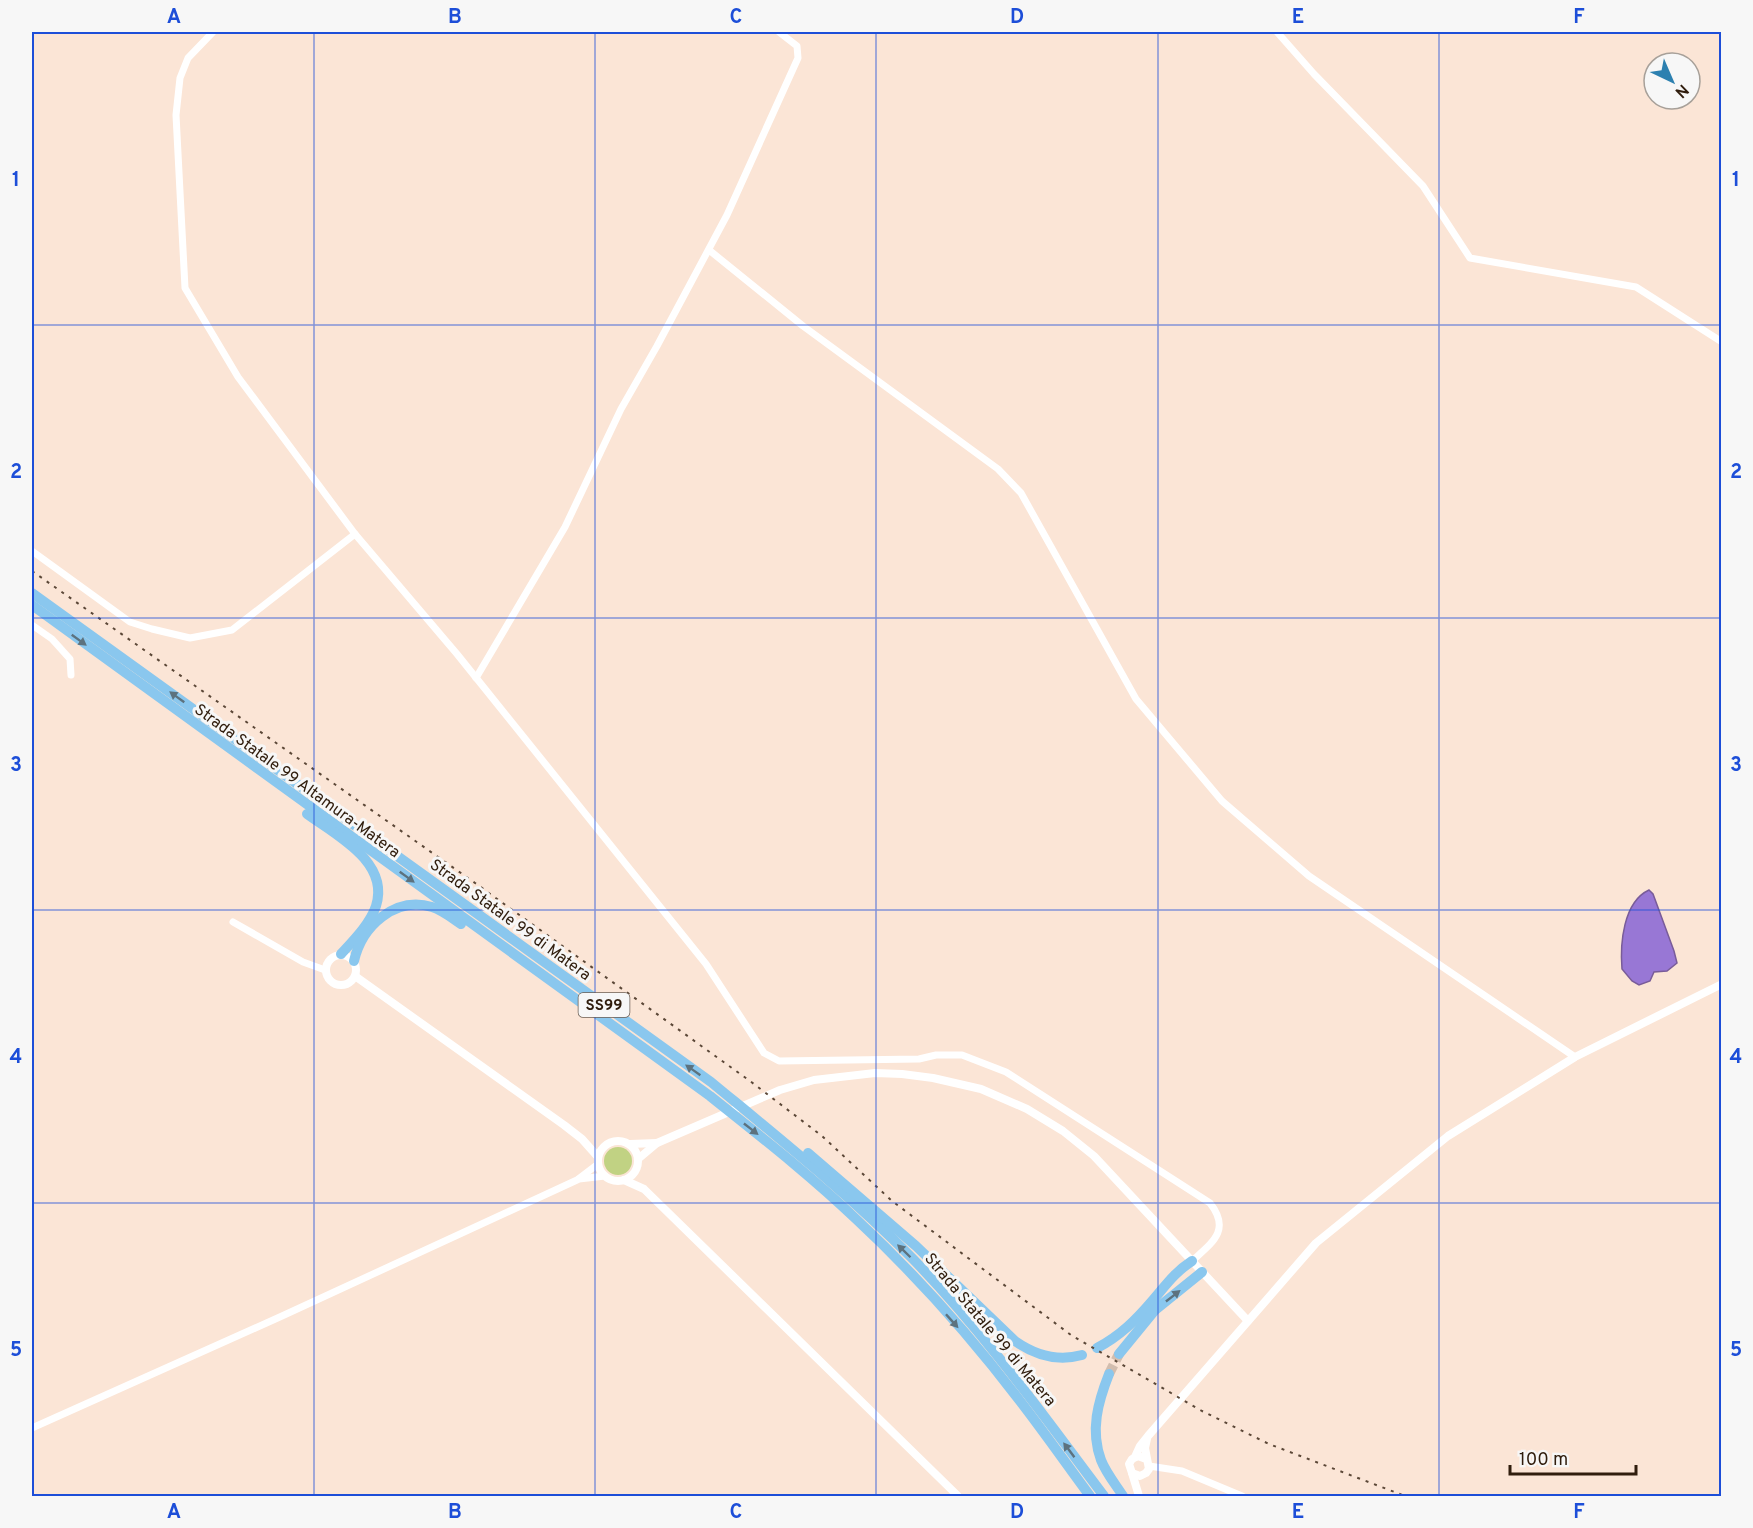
<svg xmlns="http://www.w3.org/2000/svg" width="1753" height="1528" font-family="Overpass,sans-serif">
	<style>
		.green { fill: #c1d283 }
		.water { fill: #9877d5; stroke: #795c99; stroke-width: 1.5 }
		.lines { fill: none; stroke-linecap: round; stroke-linejoin: round }
		.trunk-tunnel { stroke: #d2bdae; stroke-width: 10; stroke-dasharray: 10 5; stroke-linecap: butt }
		.minor { stroke: #fff; stroke-width: 7 }
		.tertiary { stroke: #fff; stroke-width: 8 }
		.trunk { stroke: #8ac7ee; stroke-width: 10 }
		.rail { stroke: #5b4737; stroke-width: 2; stroke-dasharray: 3 6; stroke-linecap: butt }
		.oneway { fill: #5d727e }
		.grid { fill: none; stroke: #1d4ed8; stroke-width: 1.5; stroke-opacity: 0.55 }
		.labels { text-anchor: middle; stroke-width: 6; stroke-linejoin: round; paint-order: stroke }
		.shield { fill: #f7f7f7; stroke: #6c5e53; stroke-width: 1.5 }
		.shield-label { font-size: 15px; font-weight: bold; fill: #301d0d }
		.street-label { font-size: 16px; fill: #301d0d; stroke: #f7f7f7 }
		.neatline { fill: none; stroke: #1d4ed8; stroke-width: 2 }
		.grid-label { font-size: 20px; text-anchor: middle; font-weight: bold; fill: #1d4ed8 }
	</style>
	<rect width="100%" height="100%" fill="#fbe5d6"/>
	<circle class="green" cx="618" cy="1161" r="14"/>
	<path class="water" d="M 1649,890 L 1653,894 L 1674,951 L 1677,963 L 1667,971 L 1654,972 L 1650,981 L 1639,985 L 1632,981 L 1622,969 C 1620,944 1623,902 1649,890 Z"/>
	<g class="lines">
		<polyline class="trunk-tunnel" points="1109,1374 1119,1354"/>
		<g class="minor">
			<path d="M 213,32 L 188,58 L 180,78 L 176,115 L 185,288 L 238,377 L 355,534 L 457,654 L 706,964 L 764,1053 L 779,1061 L 919,1059 L 936,1055 L 962,1055 L 1006,1072 L 1210,1203 C 1231,1230 1213,1242 1192,1261"/>
			<polyline points="1277,32 1314,74 1423,186 1470,258 1636,287 1722,342"/>
			<polyline points="709,250 803,326 998,469 1021,493 1136,699 1222,801 1309,876 1575,1057"/>
			<polyline points="32,551 130,622 152,629 190,638 232,630 355,534"/>
			<polyline points="32,625 52,639 70,659 71,675"/>
			<polyline points="476,678 565,527 621,409 657,346 727,215 798,58 797,46 779,32"/>
			<polyline points="233,922 303,962 325,970"/>
			<polyline points="579,1179 605,1176"/>
			<polyline points="32,1428 282,1316 577,1180 598,1164"/>
			<polyline points="1149,1466 1182,1471 1242,1496"/>
		</g>
		<g class="tertiary">
			<circle cx="341" cy="970" r="15"/>
			<polyline points="355,976 564,1125 582,1139 598,1157"/>
			<circle cx="618" cy="1161" r="20"/>
			<polyline points="630,1144 657,1143"/>
			<polyline points="638,1159 657,1143 780,1090 814,1080 875,1073 902,1074 933,1078 981,1089 1027,1109 1063,1131 1094,1156 1248,1321"/>
			<polyline points="624,1180 644,1189 958,1496"/>
			<polyline points="1135,1457 1140,1446 1148,1436 1316,1243 1448,1136 1575,1057 1722,984"/>
			<polyline points="1146,1459 1138,1456 1132,1459 1129,1464 1132,1473 1140,1476 1146,1473 1149,1469 1145,1448 1147,1439"/>
			<polyline points="1132,1473 1139,1496"/>
		</g>
		<g class="trunk">
			<path d="M 32,593 L 711,1082 C 780,1139 850,1195 913,1259 C 984,1332 1043,1415 1104,1496"/>
			<path d="M 32,605 L 710,1096 C 760,1136 810,1175 856,1219 C 914,1273 972,1338 1020,1401 C 1044,1432 1067,1465 1090,1496"/>
			<path d="M 307,814 C 336,835 390,862 376,906 C 370,924 353,941 341,954"/>
			<path d="M 354,961 C 362,926 395,896 432,907 C 442,910 452,918 461,924"/>
			<path d="M 808,1153 L 916,1246 L 1015,1341 C 1035,1355 1057,1362 1082,1355"/>
			<path d="M 1097,1348 C 1120,1336 1136,1320 1153,1300 C 1166,1285 1175,1272 1192,1261"/>
			<polyline points="1119,1354 1155,1310 1202,1272"/>
			<path d="M 1109,1374 C 1098,1402 1090,1430 1101,1460 C 1106,1473 1116,1485 1123,1496"/>
		</g>
		<polyline class="rail" points="32,571 475,883 750,1081 822,1136 892,1201 1071,1335 1202,1411 1269,1444 1405,1496"/>
	</g>
	<defs><path id="oneway-solid" d="M-6-.8H1V-3.2L6.5 0L1 3.2V.8H-6Z" transform="scale(1.5)"/></defs>
	<g class="oneway">
		<use href="#oneway-solid" transform="translate(79 640) rotate(36)"/>
		<use href="#oneway-solid" transform="translate(177 697) rotate(-144)"/>
		<use href="#oneway-solid" transform="translate(407 877) rotate(36)"/>
		<use href="#oneway-solid" transform="translate(693 1070) rotate(-145)"/>
		<use href="#oneway-solid" transform="translate(751 1129) rotate(38)"/>
		<use href="#oneway-solid" transform="translate(904 1251) rotate(-136)"/>
		<use href="#oneway-solid" transform="translate(1173 1296) rotate(-38)"/>
		<use href="#oneway-solid" transform="translate(952 1321) rotate(48)"/>
		<use href="#oneway-solid" transform="translate(1069 1450) rotate(-127)"/>
	</g>
	<path class="grid" d="M 314,32 L 314,1496M 595,32 L 595,1496M 876,32 L 876,1496M 1158,32 L 1158,1496M 1439,32 L 1439,1496M 32,325 L 1722,325M 32,618 L 1722,618M 32,910 L 1722,910M 32,1203 L 1722,1203"/>
	<g class="labels">
		<rect class="shield" x="578.5" y="993" width="51" height="24" rx="4.5"/>
		<g class="shield-label">
			<text x="604" y="1010">SS99</text>
		</g>
		<g class="street-label">
			<text transform="translate(298 780) rotate(36)" y="6">Strada Statale 99 Altamura-Matera</text>
			<text transform="translate(511 919) rotate(36)" y="6">Strada Statale 99 di Matera</text>
			<text transform="translate(991 1329) rotate(50)" y="6">Strada Statale 99 di Matera</text>
		</g>
	</g>
	<rect width="1753" height="1528" fill="none" stroke="#f7f7f7" stroke-width="66"/>
	<g transform="translate(1672 81) rotate(136)"><circle r="28" fill="#f7f7f7" stroke="#a7a099" stroke-width="1.5"/>
	<path d="M0-4.5L10 22L0 15L-10 22Z" fill="#2c80b0"/>
	<text y="-9" font-size="16" font-weight="bold" text-anchor="middle" fill="#301d0d">N</text>
	</g>
	<path d="M1510 1465v9h126v-9" fill="none" stroke="#301d0d" stroke-width="3"/>
	<text x="1519" y="1465" font-size="18" fill="#301d0d" stroke="#f7f7f7" stroke-width="4.5" paint-order="stroke">100 m</text>
	<rect x="33" y="33" width="1687" height="1462" class="neatline"/>
	<g class="grid-label">
		<text x="174" y="23">A</text>
		<text x="455" y="23">B</text>
		<text x="736" y="23">C</text>
		<text x="1017" y="23">D</text>
		<text x="1298" y="23">E</text>
		<text x="1579" y="23">F</text>
		<text x="16" y="186">1</text>
		<text x="1736" y="186">1</text>
		<text x="16" y="478">2</text>
		<text x="1736" y="478">2</text>
		<text x="16" y="771">3</text>
		<text x="1736" y="771">3</text>
		<text x="16" y="1063">4</text>
		<text x="1736" y="1063">4</text>
		<text x="16" y="1356">5</text>
		<text x="1736" y="1356">5</text>
		<text x="174" y="1518">A</text>
		<text x="455" y="1518">B</text>
		<text x="736" y="1518">C</text>
		<text x="1017" y="1518">D</text>
		<text x="1298" y="1518">E</text>
		<text x="1579" y="1518">F</text>
	</g>
</svg>
